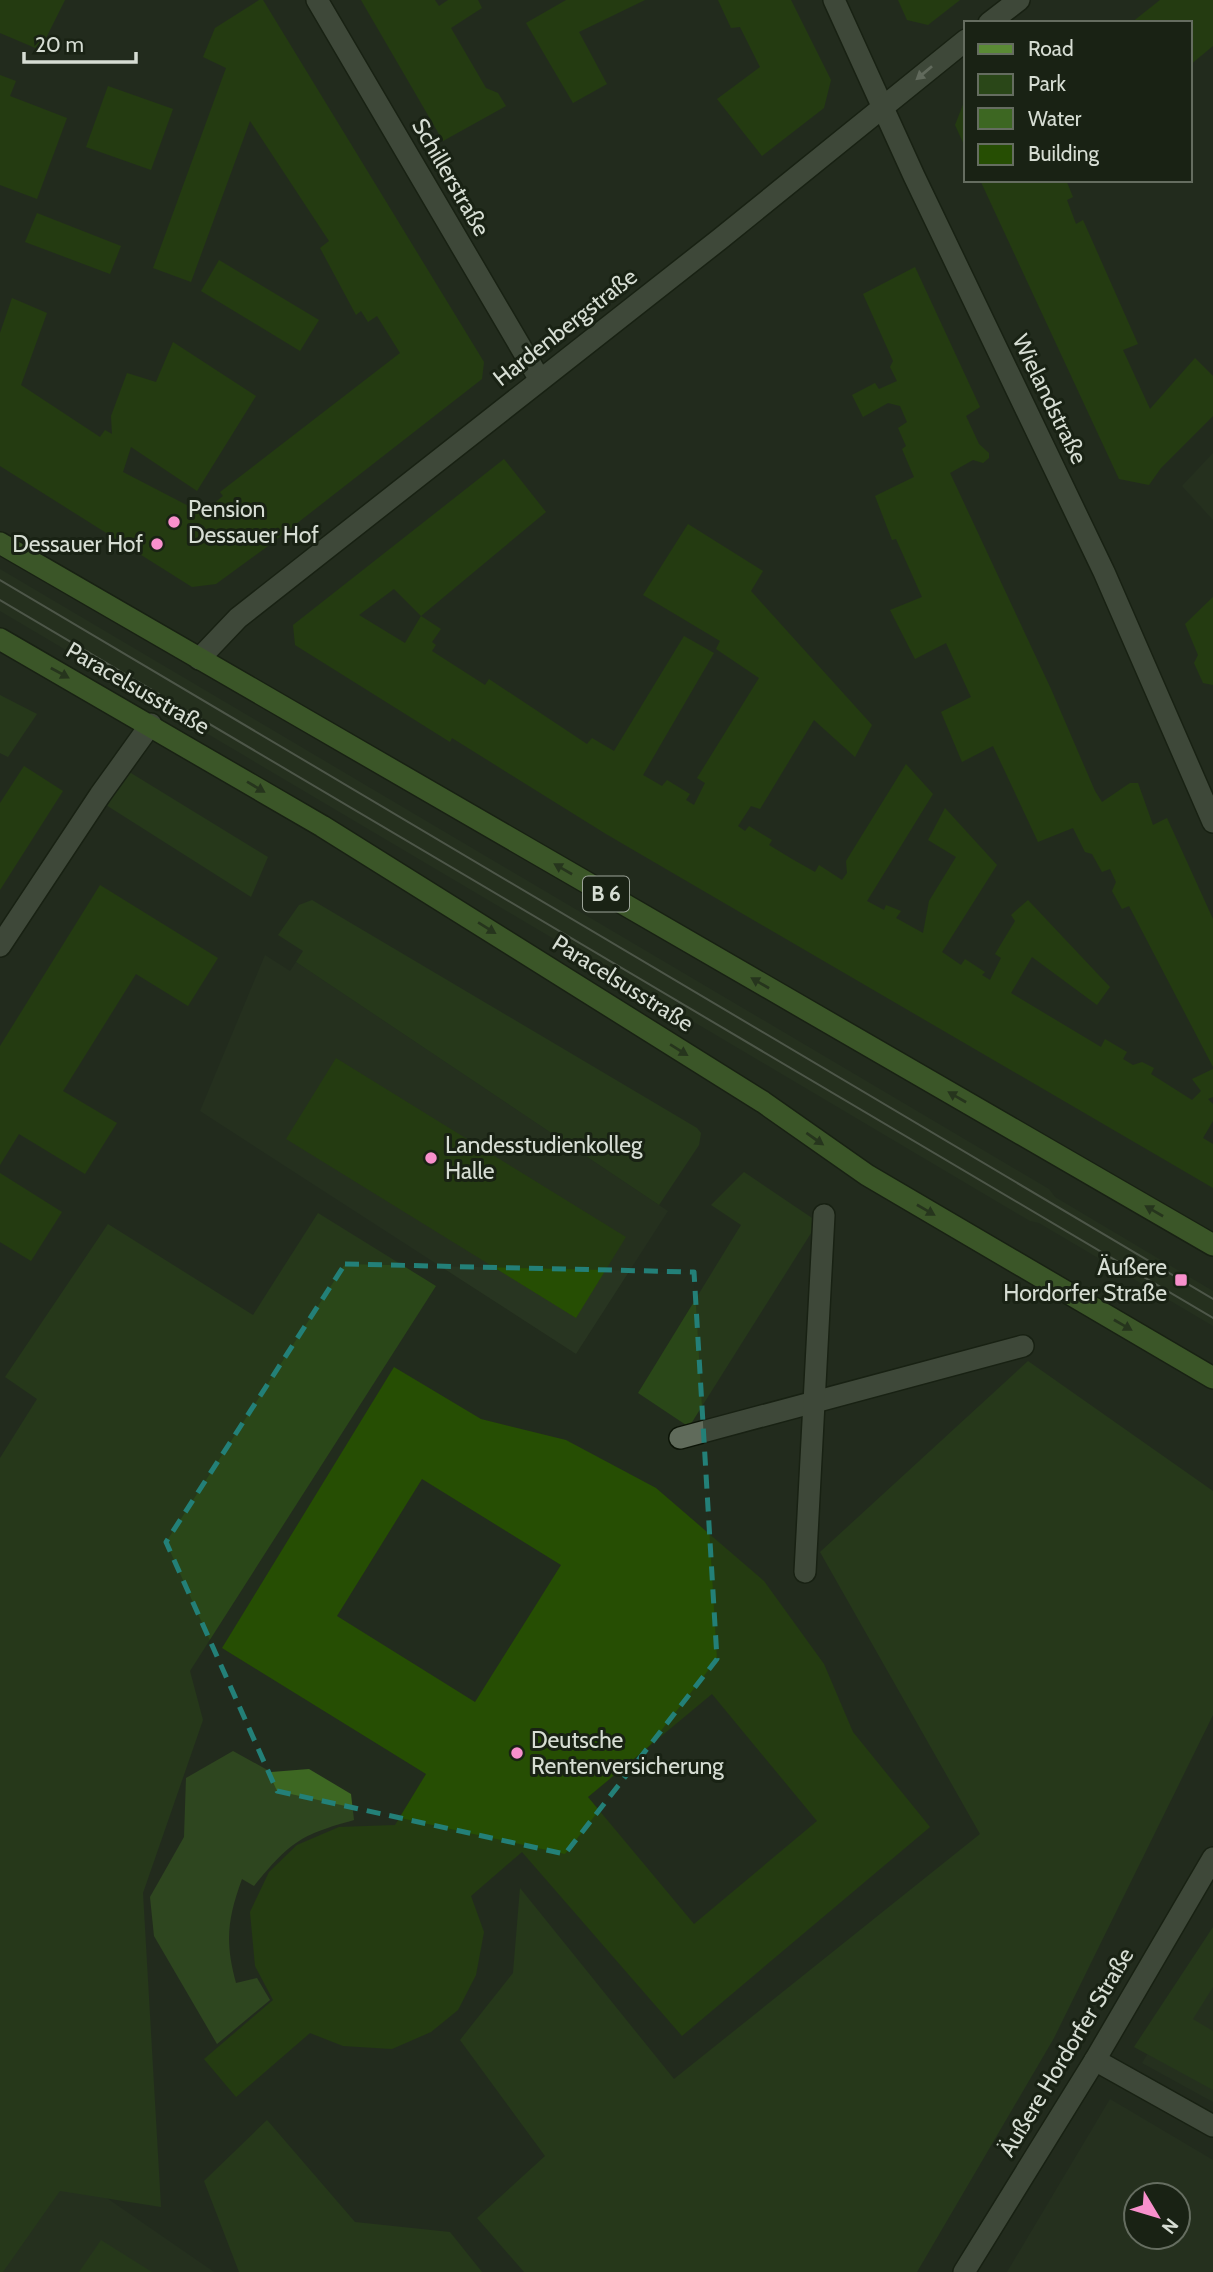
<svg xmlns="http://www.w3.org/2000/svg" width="1213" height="2272" font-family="Cabin,sans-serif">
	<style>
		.built { fill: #283521; fill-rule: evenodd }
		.green { fill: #2a4718 }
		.water { fill: #3d6722 }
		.building { fill: #264e03; fill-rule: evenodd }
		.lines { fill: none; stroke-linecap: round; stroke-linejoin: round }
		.minor-casing { stroke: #0c1407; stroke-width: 24 }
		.major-casing { stroke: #0c1407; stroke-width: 24 }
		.minor { stroke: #606b5b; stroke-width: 21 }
		.major { stroke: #5a8a35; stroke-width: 21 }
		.tram { stroke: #818a7d; stroke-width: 2 }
		.oneway { fill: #adb5a9 }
		.oneway2 { fill: #2c411e }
		.marked { fill: none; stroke: #238078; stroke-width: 5; stroke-dasharray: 14 9; stroke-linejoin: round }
		.poi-dot { fill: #f890cc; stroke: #192214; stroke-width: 2.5 }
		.labels { text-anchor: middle; stroke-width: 6; stroke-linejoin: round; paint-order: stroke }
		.shield { fill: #192214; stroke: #9da59a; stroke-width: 2 }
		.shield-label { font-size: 21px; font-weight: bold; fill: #d6ddd3 }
		.street-label { font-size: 23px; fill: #d6ddd3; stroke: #192214 }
		.poi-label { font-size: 23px; fill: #d6ddd3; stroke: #192214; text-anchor: start }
	</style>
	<rect width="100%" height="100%" fill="#222c1d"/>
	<g class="built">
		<polygon points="1213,453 1213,520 1182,486"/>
		<polygon points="0,569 1049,1189 1055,1197 1213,1291 1213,1326 1039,1223 1030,1221 0,611"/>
		<polygon points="265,955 290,971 296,962 668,1211 576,1354 200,1111"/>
		<polygon points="1213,1947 1213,2102 1142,2063"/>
		<path d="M 1110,2099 L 1213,2160 L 1213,2272 L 1007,2272 ZM 1136,2195 L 1178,2195 L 1178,2237 L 1136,2237 Z"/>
		<polygon points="53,2161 214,2272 0,2272 0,2243"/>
	</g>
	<g class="green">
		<polygon points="0,695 37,714 8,757 0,753"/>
		<polygon points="126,770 268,857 251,897 106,805"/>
		<polygon points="312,900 697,1128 701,1133 699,1145 659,1205 296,962 303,951 278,935 299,905"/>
		<polygon points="744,1172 818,1222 689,1427 638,1393 741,1225 711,1205"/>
		<polygon points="318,1213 436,1286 190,1671 203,1720 143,1893 161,2207 60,2191 3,2272 0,2272 0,1458 37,1399 5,1377 108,1224 253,1315"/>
		<polygon points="1028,1361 1213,1491 1213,1715 1054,2038 917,2272 524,2272 477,2218 545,2156 460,2040 513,1973 520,1888 674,2079 980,1834 820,1552"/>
		<polygon points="1213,1927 1213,1987 1193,2019 1213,2031 1213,2090 1134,2047"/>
		<polygon points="267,2120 355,2222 450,2232 482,2272 239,2272 204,2181"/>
		<polygon points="101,2240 152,2272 79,2272"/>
	</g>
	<path class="water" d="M 233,1751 L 271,1772 L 309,1769 L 351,1794 L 354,1820 C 300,1835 290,1842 254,1886 L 242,1879 C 227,1920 225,1942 236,1983 L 257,1978 L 270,2000 L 217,2044 L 154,1936 L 150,1897 L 184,1837 L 186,1778 Z"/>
	<g class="building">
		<polygon points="0,0 65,0 40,50 0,33"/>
		<polygon points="259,0 263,0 484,362 482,379 264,549 216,584 192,587 0,466 0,333 12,298 47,313 21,385 100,437 105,430 112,434 111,416 127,373 156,382 173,342 256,396 197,491 131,447 123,472 202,513 223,496 220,492 400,353 377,316 368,322 361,311 356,315 320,248 329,241 250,121 191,282 153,268 226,68 203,57 215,28"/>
		<polygon points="361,0 435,0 439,6 448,0 478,0 482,8 451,28 486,88 498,93 506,106 443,141"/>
		<polygon points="566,0 645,0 579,32 607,84 573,103 526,23"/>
		<polygon points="718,0 791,0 831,80 824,108 762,156 717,99 760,67 740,27 731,28"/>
		<polygon points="898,0 960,0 928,25 907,20"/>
		<polygon points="1160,0 1213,0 1213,46 1190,65 1190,23 1131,23"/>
		<polygon points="0,75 16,81 10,96 67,118 37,199 0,185"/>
		<polygon points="108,86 173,109 151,170 86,147"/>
		<polygon points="966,97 966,149 955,125"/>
		<polygon points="980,180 1066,180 1073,197 1067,200 1076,224 1083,220 1138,344 1123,350 1150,409 1195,358 1213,376 1213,416 1161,468 1149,485 1119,479"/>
		<polygon points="37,213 121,246 110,274 25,242"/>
		<polygon points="219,260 319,320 300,351 201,291"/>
		<polygon points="915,267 980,407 966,416 979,444 989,453 989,458 983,463 973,460 950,473 1051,689 1095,791 1102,802 1130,783 1138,783 1153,825 1167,818 1213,919 1213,1067 1129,906 1122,909 1112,891 1116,882 1110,869 1102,872 1092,854 1085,852 1073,828 1038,842 993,746 962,762 941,712 971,697 946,643 915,659 890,610 922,597 896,539 892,540 875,496 914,477 902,449 906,446 898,428 907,422 900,406 888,403 863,417 852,395 875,383 879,389 897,381 890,367 893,361 863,294"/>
		<polygon points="504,459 546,512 421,616 394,589 359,615 405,643 421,616 441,629 432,642 436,645 432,651 485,685 489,679 587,744 592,738 614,751 684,636 714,653 643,775 662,786 667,780 690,794 686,800 694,805 705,783 697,778 759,678 716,649 720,641 643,595 688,524 763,571 751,591 872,725 855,757 814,720 760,809 751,806 738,826 745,831 749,826 772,840 769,845 792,859 815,872 819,865 842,880 847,873 846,861 906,764 933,794 867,901 884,910 886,905 901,911 896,918 923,933 929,901 956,857 928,840 945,808 997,865 942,952 961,965 965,959 985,972 982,975 990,980 1001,958 995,954 1015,921 1011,915 1028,900 1110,987 1097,1005 1032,957 1011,993 1101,1047 1105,1039 1127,1052 1123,1059 1133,1065 1142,1062 1154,1068 1151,1074 1192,1100 1201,1091 1192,1079 1213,1069 1213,1097 1208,1099 1213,1104 1213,1121 1203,1138 1213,1144 1213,1188 606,834 452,738 450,742 295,645 293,625"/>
		<polygon points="1213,597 1213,685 1203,683 1194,663 1198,655 1185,624"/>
		<polygon points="24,766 63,791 0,890 0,803"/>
		<polygon points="100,885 218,958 188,1006 136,974 63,1091 117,1123 85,1174 19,1134 0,1165 0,1046"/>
		<polygon points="336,1058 626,1237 576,1318 286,1139"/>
		<polygon points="0,1173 62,1212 31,1261 0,1242"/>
		<path d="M 394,1367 L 481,1419 L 566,1440 L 656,1488 L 764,1581 L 824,1664 L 853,1732 L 930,1827 L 682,2036 L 522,1852 L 471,1896 L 484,1932 L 476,1975 L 458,2010 L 431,2032 L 392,2049 L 343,2046 L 310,2033 L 236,2097 L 204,2059 L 273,2000 L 255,1966 L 250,1912 L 269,1872 L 297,1845 L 339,1827 L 395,1825 L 426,1774 L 222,1648 ZM 422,1479 L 561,1565 L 475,1702 L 337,1616 ZM 712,1694 L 817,1821 L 694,1924 L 588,1797 Z"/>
	</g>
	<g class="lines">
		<g class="minor-casing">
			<g id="minor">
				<polyline points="317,0 540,380"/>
				<polyline points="834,0 914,176 1104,572 1213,822"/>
				<polyline points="989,23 1019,0"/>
				<polyline points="199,659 238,618 720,239 966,40"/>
				<polyline points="0,946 100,795 151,724"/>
				<polyline points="680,1438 1023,1346"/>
				<polyline points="805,1572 824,1215"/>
				<polyline points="1095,2060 1213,2126"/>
				<polyline points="964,2272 1095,2060 1213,1858"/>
			</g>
		</g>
		<g class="major-casing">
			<g id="major">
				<polyline points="0,543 1213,1245"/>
				<polyline points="0,639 322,826 763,1102 867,1175 1213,1378"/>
			</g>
		</g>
		<use href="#minor" class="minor"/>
		<use href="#major" class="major"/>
		<g class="tram">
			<polyline points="0,580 1213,1299"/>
			<polyline points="0,600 1213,1318"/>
		</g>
	</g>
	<defs><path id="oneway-solid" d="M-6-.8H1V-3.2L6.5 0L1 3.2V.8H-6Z" transform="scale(1.75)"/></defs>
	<use class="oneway" href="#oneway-solid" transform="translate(924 73) rotate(140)"/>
	<g class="oneway2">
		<use href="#oneway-solid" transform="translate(60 673) rotate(29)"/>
		<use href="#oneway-solid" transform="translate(256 787) rotate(31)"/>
		<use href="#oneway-solid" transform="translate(563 869) rotate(-150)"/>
		<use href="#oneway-solid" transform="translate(487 928) rotate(32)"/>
		<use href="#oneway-solid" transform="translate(760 983) rotate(-150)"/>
		<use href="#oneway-solid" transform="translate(679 1050) rotate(32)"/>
		<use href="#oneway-solid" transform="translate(957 1097) rotate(-150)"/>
		<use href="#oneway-solid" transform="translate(815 1139) rotate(35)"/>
		<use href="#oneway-solid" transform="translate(926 1210) rotate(30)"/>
		<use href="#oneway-solid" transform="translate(1154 1211) rotate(-150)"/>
		<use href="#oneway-solid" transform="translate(1123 1325) rotate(30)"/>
	</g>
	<path d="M0 0H1213V2272H0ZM 345,1264 L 694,1272 L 717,1659 L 565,1854 L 277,1791 L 166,1542 Z" fill="#222c1d" fill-opacity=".55" fill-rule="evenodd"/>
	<path class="marked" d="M 345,1264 L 694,1272 L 717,1659 L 565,1854 L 277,1791 L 166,1542 Z"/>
	<g class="poi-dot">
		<circle cx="174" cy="522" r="7"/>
		<circle cx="157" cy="544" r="7"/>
		<circle cx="431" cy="1158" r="7"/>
		<rect x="1174" y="1273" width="14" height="14" rx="3.5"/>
		<circle cx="517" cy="1753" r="7"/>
	</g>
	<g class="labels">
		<rect class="shield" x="583" y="876.5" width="46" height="35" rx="5"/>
		<g class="shield-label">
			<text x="606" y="901">B 6</text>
		</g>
		<g class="street-label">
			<text transform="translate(451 177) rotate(60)" y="8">Schillerstraße</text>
			<text transform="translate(565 327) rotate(-38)" y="8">Hardenbergstraße</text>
			<text transform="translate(1050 399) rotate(64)" y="8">Wielandstraße</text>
			<text transform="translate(138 688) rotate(30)" y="8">Paracelsusstraße</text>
			<text transform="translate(623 983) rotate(32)" y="8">Paracelsusstraße</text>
			<text transform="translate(1066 2052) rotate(-59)" y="8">Äußere Hordorfer Straße</text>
		</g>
		<g class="poi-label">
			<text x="188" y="517">Pension<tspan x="188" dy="26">Dessauer Hof</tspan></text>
			<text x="143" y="552" text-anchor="end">Dessauer Hof</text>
			<text x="445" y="1153">Landesstudienkolleg<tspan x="445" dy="26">Halle</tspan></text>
			<text x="1167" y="1275" text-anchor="end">Äußere<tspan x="1167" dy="26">Hordorfer Straße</tspan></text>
			<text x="531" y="1748">Deutsche<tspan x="531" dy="26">Rentenversicherung</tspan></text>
		</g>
	</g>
	<rect x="964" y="21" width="228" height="161" fill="#192214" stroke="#656d60" stroke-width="2"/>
	<rect x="978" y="44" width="35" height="10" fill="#5a8a35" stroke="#656d60" stroke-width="2"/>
	<text x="1028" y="56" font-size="21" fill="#d6ddd3">Road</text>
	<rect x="978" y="74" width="35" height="21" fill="#2a4718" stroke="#656d60" stroke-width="2"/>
	<text x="1028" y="91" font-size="21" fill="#d6ddd3">Park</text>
	<rect x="978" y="108" width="35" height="21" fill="#3d6722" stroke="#656d60" stroke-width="2"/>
	<text x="1028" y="126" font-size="21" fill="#d6ddd3">Water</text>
	<rect x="978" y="144" width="35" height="21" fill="#264e03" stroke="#656d60" stroke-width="2"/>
	<text x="1028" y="161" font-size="21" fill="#d6ddd3">Building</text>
	<g transform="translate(1157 2216) rotate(128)"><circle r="33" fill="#192214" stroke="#656d60" stroke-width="2"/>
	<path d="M0-5L12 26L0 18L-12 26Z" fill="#f890cc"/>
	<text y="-10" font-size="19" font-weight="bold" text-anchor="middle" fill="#d6ddd3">N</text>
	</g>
	<path d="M24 52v10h112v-10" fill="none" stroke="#d6ddd3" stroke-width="3.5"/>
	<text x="35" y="52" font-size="21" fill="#d6ddd3" stroke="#192214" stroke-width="5" paint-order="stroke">20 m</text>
</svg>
